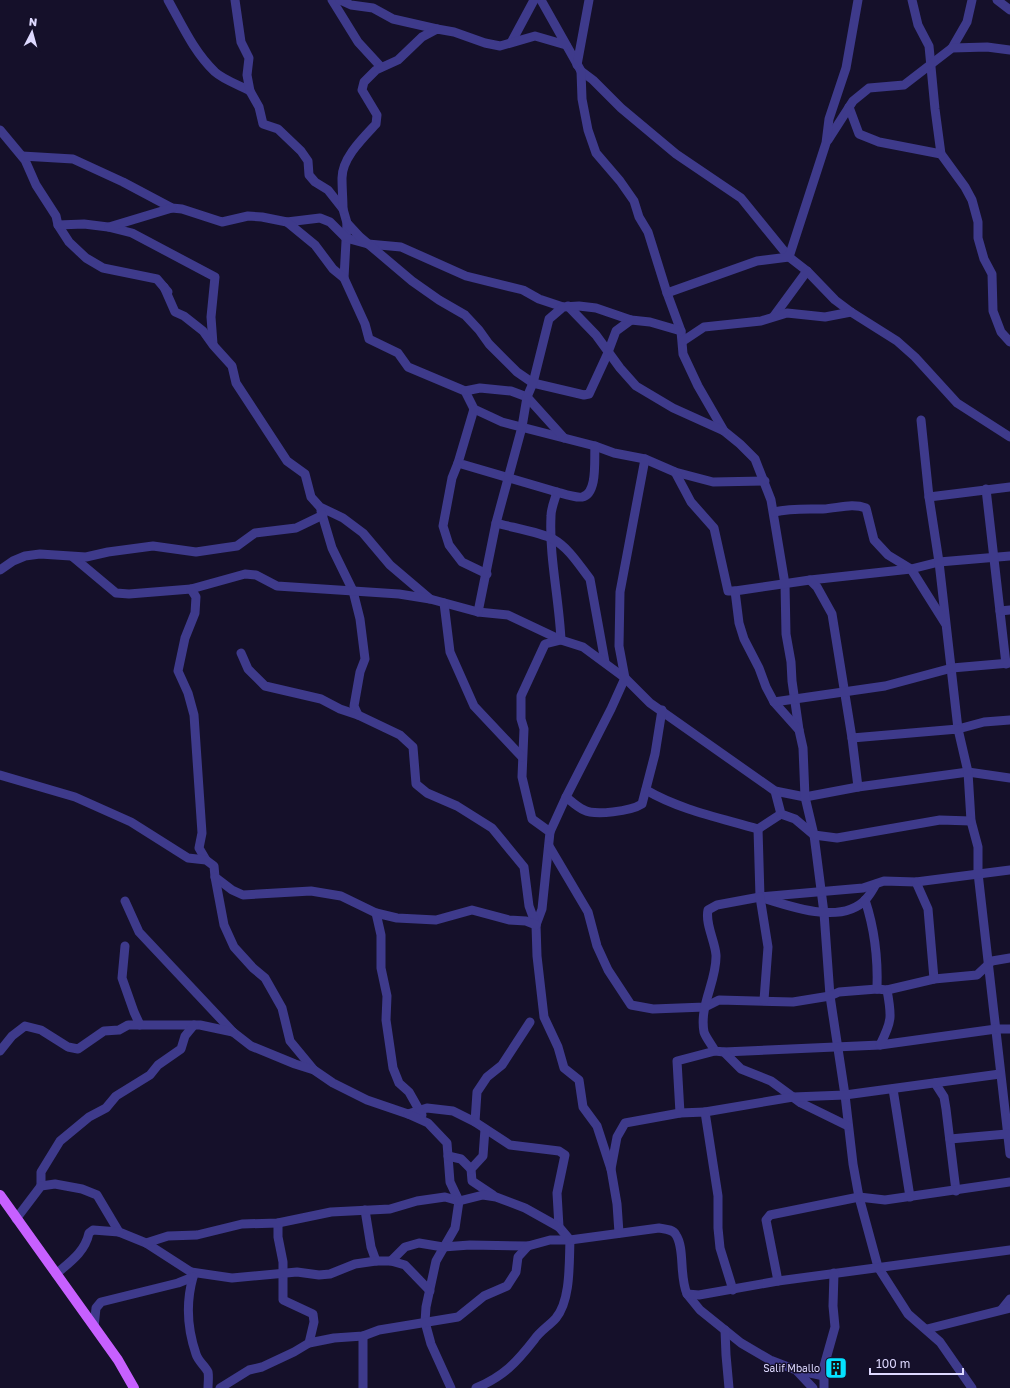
<svg xmlns="http://www.w3.org/2000/svg" width="1010" height="1388" font-family="'Golos Text',sans-serif">
	<style>
		.lines { fill: none; stroke-linecap: round; stroke-linejoin: round }
		.minor { stroke: #3e3a8b; stroke-width: 9 }
		.major { stroke: #c760ff; stroke-width: 10 }
		.labels { text-anchor: middle; stroke-width: 3; stroke-linejoin: round; paint-order: stroke }
		.poi-label { font-size: 10px; fill: #ded9ff; stroke: #15102a; text-anchor: end }
	</style>
	<rect width="100%" height="100%" fill="#15102a"/>
	<g class="lines">
		<g class="minor">
			<path d="M 168,0 C 182,25 194,52 215,72 C 224,80 239,85 250,91"/>
			<polyline points="235,0 241,42 249,58 247,75 250,91 259,107 263,124 278,129 301,151 308,161 309,175 315,182 328,190 343,209 347,223 344,278"/>
			<polyline points="332,0 358,42 381,67"/>
			<polyline points="340,0 351,5 373,8 393,19 437,29"/>
			<polyline points="541,0 581,71 593,80 621,108 676,154 741,198 789,257 807,271 835,300 851,312 897,341 915,357 957,403 1010,437"/>
			<polyline points="912,0 918,25 929,46 935,109 941,154 965,187 972,200 978,222 978,238 984,259 992,274 993,311 1001,332 1010,342"/>
			<polyline points="997,0 1010,10"/>
			<polyline points="512,41 534,0"/>
			<polyline points="952,48 967,22 972,0"/>
			<polyline points="577,65 589,0"/>
			<polyline points="581,71 582,99 588,130 596,153 620,181 634,201 639,217 648,232 667,293 681,331 683,354 698,386 724,431 740,444 755,459 771,500 785,584 786,634 791,662 792,681 799,730"/>
			<polyline points="849,107 859,134 879,142 941,154"/>
			<polyline points="0,130 25,160 36,185 56,216 58,225 69,242 86,258 103,268 157,279 168,292"/>
			<polyline points="828,140 853,101 869,88 904,85 952,48 987,47 1010,50"/>
			<polyline points="22,156 73,159 123,182 172,208 182,209 222,222 248,216 262,217 287,222 320,218 330,222 346,238 368,244 401,247 466,276 523,290 539,299 563,307"/>
			<path d="M 343,209 C 343,199 342,189 342,178 C 342,158 363,138 376,124 L 377,115 L 362,90 L 364,82 L 376,70 L 398,60 L 422,37 L 437,29 L 454,32 L 485,43 L 500,46 L 535,36 L 566,45"/>
			<polyline points="287,222 315,245 333,269 344,278 365,324 369,339 398,353 408,367 465,391 474,409 502,422 595,446 614,453 645,459 675,472 713,482 765,481"/>
			<polyline points="347,223 360,237 412,281 439,300 465,315 479,330 489,344 517,372 533,383 584,395 589,394 607,355 616,331 631,320"/>
			<polyline points="58,225 84,224 108,227 132,233 215,277 211,317 213,344"/>
			<polyline points="109,227 172,208"/>
			<polyline points="164,287 175,312 184,316 203,331 213,345 232,366 236,383 287,461 305,474 311,497 320,507 343,518 363,533 390,565 430,599"/>
			<polyline points="667,293 757,261 789,257 826,143 829,119 846,68 858,0"/>
			<polyline points="568,306 596,335 620,368 636,386 673,408 724,431"/>
			<polyline points="774,316 807,271"/>
			<polyline points="683,341 704,327 761,321 787,313 825,317 851,312"/>
			<polyline points="465,391 480,388 511,391 527,397 564,438"/>
			<path d="M 474,409 L 458,463 L 557,492 C 555,499 551,508 551,516 C 549,557 559,598 561,640 L 545,644 L 521,696 L 521,719 L 524,729 L 522,777 L 532,819 L 550,832 L 542,909 L 536,925 L 537,956 L 544,1017 L 558,1047 L 564,1068 L 579,1080 L 583,1107 L 597,1126 L 611,1169"/>
			<polyline points="921,420 929,497"/>
			<polyline points="458,463 452,478 443,526 449,545 462,562 487,574"/>
			<polyline points="675,472 691,502 714,528 728,591 735,591 810,580 911,569 939,562 1010,556"/>
			<polyline points="1010,487 929,497 939,562 958,729 984,722 1010,720"/>
			<polyline points="986,489 1006,664"/>
			<path d="M 557,492 C 564,494 575,498 582,497 C 598,494 594,459 595,446"/>
			<polyline points="321,511 332,548 353,591 360,619 365,659 360,672 354,706 358,715"/>
			<path d="M 774,512 C 791,508 806,509 823,509 C 839,508 852,503 866,508 L 874,540 L 888,555 L 911,569 L 945,623"/>
			<path d="M 496,523 C 510,527 543,533 553,539 C 569,548 579,565 590,579 L 605,662"/>
			<polyline points="73,557 116,593 129,594 191,589 245,574 256,575 277,586 399,594 430,599 478,612 508,615 561,640 583,647 625,678 650,703 775,791 805,797 858,787 968,772 1010,778"/>
			<polyline points="0,570 13,561 25,556 40,554 86,557 108,552 153,546 196,552 223,548 237,546 255,533 296,528 323,515"/>
			<polyline points="810,580 817,587 832,614 852,738 958,729 968,772 971,821 978,847 978,873 1010,1154"/>
			<polyline points="191,589 196,597 195,613 185,638 178,671 188,693 194,715 202,833 199,848 206,860"/>
			<polyline points="735,591 739,623 744,639 759,668 766,687 774,702 799,730 803,748 805,797 814,835 824,913 830,996 845,1095 853,1164 859,1197 878,1267 908,1314 940,1342 972,1388"/>
			<polyline points="444,603 450,652 474,706 522,757"/>
			<polyline points="1000,611 1010,610"/>
			<polyline points="478,612 496,523 522,427 527,397 533,383 549,319 563,307 579,306 596,308 631,320 650,322 681,331"/>
			<polyline points="241,653 248,669 265,686 321,699 340,709 358,715 400,735 413,747 416,784 427,793 457,806 492,828 524,867 529,906 536,925"/>
			<polyline points="774,702 885,686 952,668 1010,663"/>
			<polyline points="852,738 858,787"/>
			<polyline points="0,775 75,797 131,822 188,858 206,860 214,866 215,877 232,890 243,895 311,891 341,896 376,913 397,918 436,920 472,910 509,920 526,921 536,925"/>
			<path d="M 646,790 C 680,810 721,818 758,829 L 781,814"/>
			<polyline points="775,791 781,814 795,819 814,835 837,838 940,820 971,821"/>
			<path d="M 566,797 C 571,801 577,807 584,810 C 595,816 631,811 642,804 L 655,754 L 662,710"/>
			<path d="M 758,829 L 760,897 C 789,906 842,926 866,899 C 870,895 873,889 876,884"/>
			<polyline points="550,832 566,797 611,709 625,678 619,646 620,592 645,459"/>
			<polyline points="549,846 588,912 597,946 608,970 631,1005 653,1009 705,1007 719,1000 793,1002 830,996 839,992 877,989 887,990 934,979 977,975 992,961 1010,958"/>
			<path d="M 1010,870 L 916,882 L 884,881 L 863,888 L 760,897 L 717,905 L 708,910 C 705,924 715,941 716,955 C 717,981 699,1005 704,1032 C 706,1038 712,1045 715,1051 L 724,1052 L 880,1045 L 996,1029 L 1010,1029"/>
			<polyline points="215,877 224,925 234,947 253,968 265,978 282,1008 290,1041 314,1070"/>
			<polyline points="916,882 928,909 934,979"/>
			<polyline points="760,897 768,947 764,1000"/>
			<path d="M 865,900 C 874,927 878,960 877,989"/>
			<path d="M 125,901 L 139,932 L 233,1032 L 251,1046 L 295,1064 L 314,1070 L 333,1083 L 367,1100 L 408,1114 L 427,1108 L 453,1111 L 475,1122 L 510,1145 L 559,1151 L 565,1155 L 557,1193 L 559,1227 L 570,1240 C 569,1262 571,1300 556,1318 C 549,1326 540,1331 534,1340 C 516,1363 504,1376 476,1388"/>
			<polyline points="376,913 381,935 381,968 387,996 386,1020 393,1068 399,1083 409,1092 422,1115"/>
			<polyline points="125,946 122,978 134,1012 140,1025"/>
			<path d="M 880,1045 C 892,1021 892,1017 887,990"/>
			<polyline points="0,1051 12,1036 25,1026 41,1030 68,1047 78,1049 104,1031 119,1030 128,1025 200,1025 233,1032"/>
			<polyline points="724,1052 741,1069 771,1081 801,1103 848,1126"/>
			<polyline points="935,1083 944,1097 946,1109 956,1191"/>
			<polyline points="893,1089 910,1197"/>
			<polyline points="705,1112 793,1097 845,1095 1000,1074"/>
			<polyline points="680,1113 677,1061 715,1051"/>
			<polyline points="408,1114 428,1123 447,1143 450,1182 459,1201 455,1228 436,1261 426,1307 425,1322 431,1344 451,1388"/>
			<polyline points="475,1122 477,1092 487,1077 502,1065 530,1022"/>
			<polyline points="485,1129 483,1156 471,1169 472,1181 493,1195"/>
			<polyline points="950,1139 1007,1134"/>
			<polyline points="448,1156 461,1159 471,1169"/>
			<polyline points="41,1186 41,1172 60,1141 89,1117 106,1108 116,1096 150,1075 158,1065 181,1049 185,1036 194,1025"/>
			<polyline points="365,1210 371,1247 376,1261"/>
			<path d="M 16,1219 L 41,1186 L 55,1184 L 82,1189 L 97,1195 L 119,1232 L 146,1243 L 191,1272 L 193,1277 C 186,1302 187,1328 196,1354 C 198,1361 205,1366 208,1372 C 209,1377 208,1383 208,1388"/>
			<polyline points="278,1223 278,1237 283,1262 283,1300 313,1314 314,1322 309,1343"/>
			<polyline points="619,1233 617,1204 611,1169 617,1137 625,1123 680,1113 705,1112 718,1196 718,1228 720,1248 733,1290"/>
			<polyline points="146,1243 168,1236 197,1235 242,1224 278,1223 331,1212 390,1209 417,1201 445,1197 459,1201 483,1195 496,1197 525,1208 559,1227"/>
			<polyline points="391,1261 405,1247 419,1243 443,1247 470,1245 528,1246"/>
			<polyline points="191,1272 232,1278 297,1272 319,1275 330,1274 355,1264 376,1261 391,1261 405,1265 430,1291"/>
			<path d="M 56,1274 C 70,1262 85,1252 89,1233 L 93,1230 L 119,1232"/>
			<polyline points="778,1281 766,1220 770,1215 859,1197 885,1200 1010,1182"/>
			<polyline points="687,1294 700,1310 741,1343 770,1360 796,1370 813,1388"/>
			<polyline points="1002,1309 1010,1299"/>
			<polyline points="94,1327 96,1308 101,1302 178,1283 193,1277"/>
			<polyline points="927,1329 1010,1308"/>
			<polyline points="725,1330 726,1355 729,1388"/>
			<polyline points="796,1370 824,1376"/>
			<path d="M 220,1388 L 249,1370 L 262,1367 L 294,1352 L 309,1343 L 334,1338 L 363,1336 L 379,1330 L 458,1317 L 484,1296 L 507,1286 L 516,1272 L 518,1257 L 528,1246 L 550,1240 L 570,1240 L 659,1228 C 665,1229 673,1229 676,1235 C 685,1248 679,1276 687,1294 L 699,1295 L 778,1281 L 1010,1250"/>
			<polyline points="363,1388 363,1336"/>
			<polyline points="824,1388 824,1366 835,1327 833,1306 834,1273"/>
		</g>
		<polyline class="major" points="0,1195 118,1360 134,1388"/>
	</g>
	<defs>
		<g id="building-square" transform="scale(1.15)"><rect x="-9" y="-9" width="18" height="18" rx="4" fill="#05e1ff" stroke="#15102a"/><path d="M-4-6H4V6H1V3H-1V6H-4ZM-2.5-4.3h1.7v1.8h-1.7ZM.8-4.3h1.7v1.8H.8ZM-2.5-1h1.7V.8h-1.7ZM.8-1h1.7V.8H.8Z" fill="#111"/></g>
	</defs>
	<g fill-rule="evenodd">
		<use href="#building-square" x="836" y="1368"/>
	</g>
	<g class="labels">
		<g class="poi-label">
			<text x="820" y="1372">Salif Mballo</text>
		</g>
	</g>
	<g transform="translate(32 32) rotate(6)" stroke="#15102a" stroke-width="3" paint-order="stroke">
	<path d="M0-3L7 15L0 10L-7 15Z" fill="#ded9ff"/>
	<text y="-6" font-size="11" font-weight="bold" text-anchor="middle" fill="#ded9ff">N</text>
	</g>
	<path d="M870 1368v6h93v-6" fill="none" stroke="#ded9ff" stroke-width="2"/>
	<text x="876" y="1368" font-size="12" fill="#ded9ff" stroke="#15102a" stroke-width="3" paint-order="stroke">100 m</text>
</svg>
